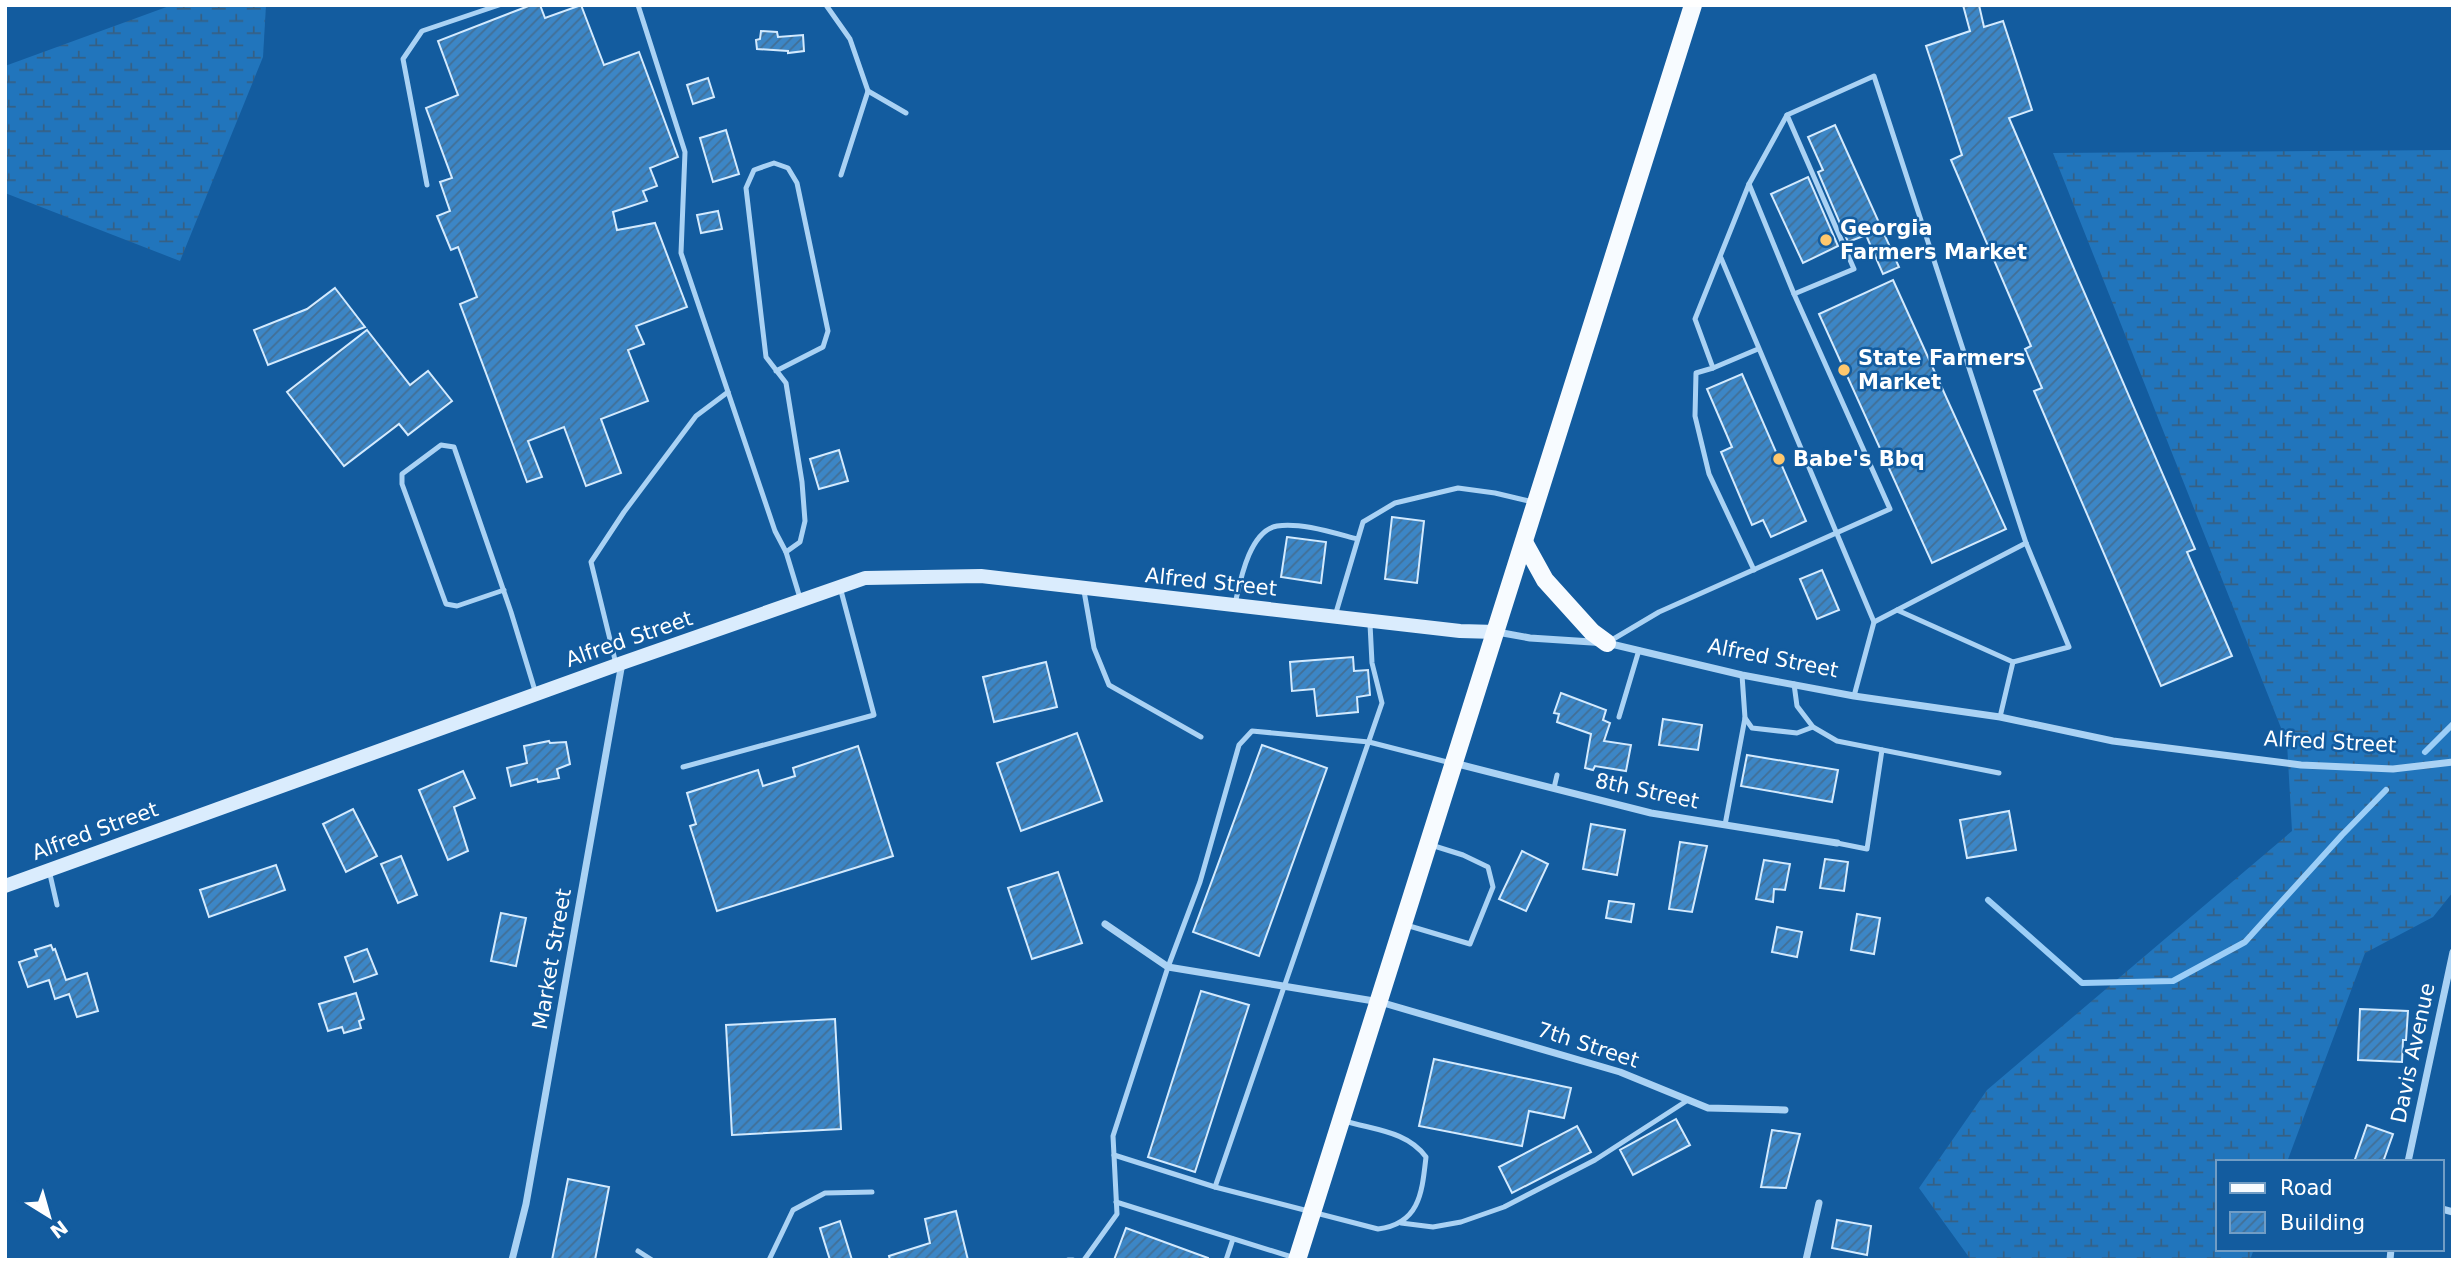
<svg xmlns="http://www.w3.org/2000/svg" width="2458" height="1265" font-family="'DejaVu Sans',sans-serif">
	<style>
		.wetland { fill: url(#wetland-marsh) }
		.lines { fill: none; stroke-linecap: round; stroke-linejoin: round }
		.stream { stroke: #9ccef7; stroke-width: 6 }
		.building { fill: url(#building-hatch); stroke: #d3eafe; stroke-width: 2 }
		.lane { stroke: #aad2f4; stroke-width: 5 }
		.street { stroke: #aad2f4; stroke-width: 7 }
		.secondary { stroke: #daecfd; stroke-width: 14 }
		.primary { stroke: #f7fbff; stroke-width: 18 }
		.poi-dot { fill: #ffc86d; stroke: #135c9f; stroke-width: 2.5 }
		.labels { text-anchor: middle; stroke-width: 5; stroke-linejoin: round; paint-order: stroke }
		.poi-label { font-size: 21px; font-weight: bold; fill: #fff; stroke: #135c9f; text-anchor: start }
		.street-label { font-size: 21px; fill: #fff; stroke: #135c9f }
	</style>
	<defs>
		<pattern id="wetland-marsh" width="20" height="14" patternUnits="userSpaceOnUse" patternTransform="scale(1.75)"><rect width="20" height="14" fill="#2175bc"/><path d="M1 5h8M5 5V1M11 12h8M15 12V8" fill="none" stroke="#366084"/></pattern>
		<pattern id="building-hatch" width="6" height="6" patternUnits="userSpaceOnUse" patternTransform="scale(1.75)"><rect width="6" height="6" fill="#3c86c6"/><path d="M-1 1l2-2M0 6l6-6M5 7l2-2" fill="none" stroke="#426f95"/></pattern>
	</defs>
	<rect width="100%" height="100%" fill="#135c9f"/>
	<g class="wetland">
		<polygon points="172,5 266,5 263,57 180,261 5,193 5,66"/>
		<polygon points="2452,150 2453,892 2433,917 2365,953 2287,1162 2218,1162 2218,1249 2254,1249 2250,1260 1971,1260 1919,1188 1987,1090 2292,831 2287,743 2053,153"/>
	</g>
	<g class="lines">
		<g class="stream">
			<polyline points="2425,752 2453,724"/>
			<polyline points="1988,900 2082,983 2173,981 2245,942 2342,835 2386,790"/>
		</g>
	</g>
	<g class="building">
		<polygon points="531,5 540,5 545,18 581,5 604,65 639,52 678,157 650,168 657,186 643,191 647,201 613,212 617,230 655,223 687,307 636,326 644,344 628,350 648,401 601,419 621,473 586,486 564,427 528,441 542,477 527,482 460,304 477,297 458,247 451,250 437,216 450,211 440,182 452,178 426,108 458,95 438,41"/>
		<polygon points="1963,5 1979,5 1984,27 2003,21 2032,110 2009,118 2195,549 2187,552 2232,656 2161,686 2034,391 2042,388 2025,349 2031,346 1951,160 1962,155 1926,46 1970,31"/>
		<polygon points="761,31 777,32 778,37 803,35 804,51 788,53 788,51 757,49 756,40 760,39"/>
		<polygon points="708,78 714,97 693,104 687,85"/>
		<polygon points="1835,125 1899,267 1883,274 1866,235 1848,242 1818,172 1823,170 1808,137"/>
		<polygon points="726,130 739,174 713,182 700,138"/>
		<polygon points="1808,177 1838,246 1803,263 1771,194"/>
		<polygon points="718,211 722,229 701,233 697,215"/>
		<polygon points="1893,280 2006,529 1932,563 1819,314"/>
		<polygon points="335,288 365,327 268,365 254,330 307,309"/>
		<polygon points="367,330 410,385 428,371 452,401 408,435 399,424 344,466 287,392"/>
		<polygon points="1742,374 1806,521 1771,537 1763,520 1752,525 1721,452 1732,447 1707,389"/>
		<polygon points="839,450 848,481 819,489 810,459"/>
		<polygon points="1392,517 1424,521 1417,583 1385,579"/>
		<polygon points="1287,537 1326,542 1321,583 1281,577"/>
		<polygon points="1822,570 1839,610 1817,619 1800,579"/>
		<polygon points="1353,657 1354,671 1368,670 1370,695 1357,697 1358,712 1317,716 1314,689 1292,691 1290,662"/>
		<polygon points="1046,662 1057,707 994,722 983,677"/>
		<polygon points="1561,693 1606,710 1603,720 1610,723 1604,741 1631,745 1626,771 1595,766 1593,770 1585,768 1591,734 1557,722 1559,714 1554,713"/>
		<polygon points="1663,719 1702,725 1698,750 1659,745"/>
		<polygon points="1077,733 1102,801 1021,831 997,763"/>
		<polygon points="549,741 550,743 566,742 570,764 557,769 559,778 538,782 537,779 511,786 507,768 527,763 524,746"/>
		<polygon points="1262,745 1327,768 1259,956 1193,932"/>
		<polygon points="858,746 893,856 717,911 690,826 696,824 687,793 758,770 763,786 795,776 793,768"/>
		<polygon points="1747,755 1838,770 1832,802 1741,786"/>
		<polygon points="463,771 475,798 454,807 468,851 448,860 419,790"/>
		<polygon points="353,809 377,856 346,872 323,824"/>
		<polygon points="2009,811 2016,850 1967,858 1960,820"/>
		<polygon points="1591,824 1625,830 1617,875 1583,869"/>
		<polygon points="1680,842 1707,846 1692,912 1669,909"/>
		<polygon points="1522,851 1548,864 1526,911 1499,899"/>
		<polygon points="401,856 417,895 398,903 381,864"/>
		<polygon points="1825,859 1848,862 1844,891 1820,888"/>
		<polygon points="1764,860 1790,864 1785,890 1774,889 1773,902 1756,899"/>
		<polygon points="276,865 285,890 209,917 200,890"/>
		<polygon points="1058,872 1082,943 1032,959 1008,888"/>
		<polygon points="1609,901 1634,904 1631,922 1606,918"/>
		<polygon points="501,913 526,918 516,966 491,961"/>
		<polygon points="1857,914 1880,918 1874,954 1851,950"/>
		<polygon points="1777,927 1802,932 1797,957 1772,952"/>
		<polygon points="51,945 53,950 55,949 66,980 87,973 98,1011 77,1017 69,994 55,999 49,980 28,987 19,962 37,956 35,950"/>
		<polygon points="367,949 377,974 354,982 345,957"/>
		<polygon points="1201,991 1249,1005 1195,1172 1148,1157"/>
		<polygon points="356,993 364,1019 359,1021 361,1028 344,1033 342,1027 328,1031 319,1004"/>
		<polygon points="2360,1009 2408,1011 2406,1040 2403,1040 2402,1062 2358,1060"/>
		<polygon points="835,1019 841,1129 732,1135 726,1025"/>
		<polygon points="1434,1059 1571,1088 1564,1118 1529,1111 1522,1146 1419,1126"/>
		<polygon points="1676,1119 1690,1145 1633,1175 1620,1150"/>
		<polygon points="2367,1125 2393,1134 2383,1162 2354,1162"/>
		<polygon points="1577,1126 1591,1152 1512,1193 1499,1167"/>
		<polygon points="1772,1130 1800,1134 1786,1188 1761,1187"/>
		<polygon points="568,1179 609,1187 595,1260 552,1260"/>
		<polygon points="956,1211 968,1260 890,1260 889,1256 930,1243 925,1219"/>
		<polygon points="1837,1220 1871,1226 1867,1255 1832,1248"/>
		<polygon points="840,1221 852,1260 830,1260 820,1228"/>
		<polygon points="1126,1228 1208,1258 1208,1260 1114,1260"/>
	</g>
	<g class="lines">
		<g class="lane">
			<polyline points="638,5 685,152 681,253 775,531 786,552 800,598"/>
			<polyline points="826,5 850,39 868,91 841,175"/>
			<polyline points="868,91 906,113"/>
			<polyline points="1787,115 1854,269 1794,294"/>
			<polyline points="427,185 403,59 422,31 499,5"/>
			<polyline points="1721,258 1874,622 1854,696"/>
			<polyline points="1713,368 1758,349"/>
			<polyline points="776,371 823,347 828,331 797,183 788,168 774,163 754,170 746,188 766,357 786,383 802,482 805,521 800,542 786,552"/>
			<polyline points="1754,570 1709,474 1695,416 1696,373 1713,368 1695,319 1749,184 1787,115 1874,76 2026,543 2069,647 2013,662"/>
			<polyline points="504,590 457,606 446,604 402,484 402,474 441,445 454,447 511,612 536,694"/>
			<polyline points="1084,591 1094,648 1109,685 1201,737"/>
			<path d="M 1235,604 C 1240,582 1249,531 1277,526 C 1300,522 1334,533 1357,539"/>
			<polyline points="1897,610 2013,662 2000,717"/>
			<polyline points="1335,616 1363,522 1395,503 1458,488 1495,493 1533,502"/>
			<polyline points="1874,622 2026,543"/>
			<polyline points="1610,641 1659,612 1890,509 1794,294 1749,184"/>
			<polyline points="616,664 591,562 624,512 696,416 728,392"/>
			<polyline points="1742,675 1745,718 1752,728 1797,733 1813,727"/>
			<polyline points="1794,684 1797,706 1813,727 1837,741 1999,773"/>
			<polyline points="1619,717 1639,650"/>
			<polyline points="683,767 874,715 840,587"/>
			<polyline points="1554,788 1557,775"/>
			<polyline points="1725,825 1745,718"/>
			<polyline points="1837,843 1867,849 1882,750"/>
			<polyline points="49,870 57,905"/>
			<polyline points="1406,925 1470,944 1493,887 1488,867 1463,855 1431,845"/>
			<path d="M 1345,1121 C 1374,1130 1407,1131 1426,1157 C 1422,1192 1420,1224 1378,1229 L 1215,1187 L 1382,703 L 1372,663 L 1370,624"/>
			<polyline points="1114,1155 1215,1187"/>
			<polyline points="1116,1202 1295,1258"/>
			<polyline points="1401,1223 1433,1227 1461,1222 1504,1207 1595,1160 1688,1100"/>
			<polyline points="638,1251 652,1260"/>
			<polyline points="769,1260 793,1210 825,1193 872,1192"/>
			<polyline points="1068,1260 1073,1260"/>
			<polyline points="1084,1260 1117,1214 1113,1136 1168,967 1200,882 1239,745 1252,731 1369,742 1451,763"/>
			<polyline points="1226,1260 1233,1239"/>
		</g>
		<g class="street">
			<polyline points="1497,632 1530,638 1607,643 1742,675 1854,696 2000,717 2113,741 2301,765 2393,769 2453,762"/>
			<polyline points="1454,763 1651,813 1837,843"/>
			<polyline points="1105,924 1168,967 1380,1002 1620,1072 1708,1108 1785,1110"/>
			<polyline points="2408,1162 2453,952"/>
			<polyline points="2442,1209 2453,1212"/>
			<polyline points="512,1260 526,1204 622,663"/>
			<polyline points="1806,1260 1819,1203"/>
			<polyline points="2390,1260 2391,1249"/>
		</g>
		<polyline class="secondary" points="5,886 622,663 865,578 981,576 1460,631 1496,632"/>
		<g class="primary">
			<polyline points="1524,542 1545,580 1592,632 1607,643"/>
			<polyline points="1297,1260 1693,5"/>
		</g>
	</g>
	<g class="poi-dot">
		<circle cx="1826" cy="240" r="7"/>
		<circle cx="1844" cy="370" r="7"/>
		<circle cx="1779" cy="459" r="7"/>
	</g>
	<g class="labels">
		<g class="poi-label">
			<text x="1840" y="235">Georgia<tspan x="1840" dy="24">Farmers Market</tspan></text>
			<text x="1858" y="365">State Farmers<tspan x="1858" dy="24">Market</tspan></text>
			<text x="1793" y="466">Babe's Bbq</text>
		</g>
		<g class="street-label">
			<text transform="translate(1211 582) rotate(6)" y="7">Alfred Street</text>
			<text transform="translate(629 639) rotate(-19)" y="7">Alfred Street</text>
			<text transform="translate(1773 658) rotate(11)" y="7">Alfred Street</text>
			<text transform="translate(2330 742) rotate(3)" y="7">Alfred Street</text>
			<text transform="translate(1647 791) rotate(12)" y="7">8th Street</text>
			<text transform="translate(95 831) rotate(-20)" y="7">Alfred Street</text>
			<text transform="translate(552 959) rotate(-80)" y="7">Market Street</text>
			<text transform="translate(1588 1045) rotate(18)" y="7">7th Street</text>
			<text transform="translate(2413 1053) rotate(-78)" y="7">Davis Avenue</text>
		</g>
	</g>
	<rect width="2458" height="1265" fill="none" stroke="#ffffff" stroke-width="14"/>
	<rect x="2216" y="1160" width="228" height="91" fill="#135c9f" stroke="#719dc5" stroke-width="2"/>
	<rect x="2230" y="1183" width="35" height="10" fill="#f7fbff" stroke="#719dc5" stroke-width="2"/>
	<text x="2280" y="1195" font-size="21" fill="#ffffff">Road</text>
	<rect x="2230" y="1212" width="35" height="21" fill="url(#building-hatch)" stroke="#719dc5" stroke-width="2"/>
	<text x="2280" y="1230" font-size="21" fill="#ffffff">Building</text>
	<g transform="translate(49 1216) rotate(143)" stroke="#135c9f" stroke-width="5" paint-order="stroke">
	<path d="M0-5L12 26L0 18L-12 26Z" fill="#ffffff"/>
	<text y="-10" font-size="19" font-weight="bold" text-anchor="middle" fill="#ffffff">N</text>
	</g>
</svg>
